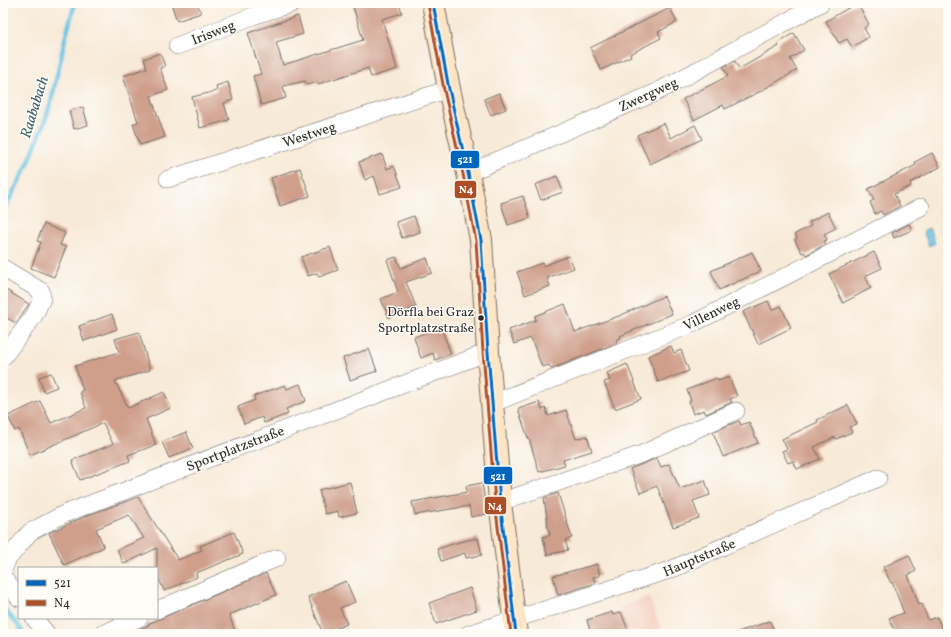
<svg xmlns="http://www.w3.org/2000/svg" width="951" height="637" font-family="Vollkorn,serif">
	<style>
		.built { fill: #f5d2c2 }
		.water { fill: #65c2e3; stroke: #487687 }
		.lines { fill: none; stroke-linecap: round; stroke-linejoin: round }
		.stream { stroke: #65c2e3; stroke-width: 4.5 }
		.building { fill: #cf9f8b }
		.minor-casing { stroke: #736e68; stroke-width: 18 }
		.secondary-casing { stroke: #736e68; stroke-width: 24 }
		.minor { stroke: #fff; stroke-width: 17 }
		.secondary { stroke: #fee5c5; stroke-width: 22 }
		.bus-1-casing { stroke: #fdfcf7; stroke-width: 6 }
		.bus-2-casing { stroke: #fdfcf7; stroke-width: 6 }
		.bus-1 { stroke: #0065bd; stroke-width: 3 }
		.bus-2 { stroke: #ac4e26; stroke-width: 3 }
		.bus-dot { fill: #2b2b2b; stroke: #fdfcf7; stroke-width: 1.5 }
		.labels { text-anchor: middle; stroke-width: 3; stroke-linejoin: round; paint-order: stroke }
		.bus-label { font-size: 13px; fill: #2b2b2b; stroke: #fdfcf7; text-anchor: end }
		.street-label { font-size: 14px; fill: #2b2b2b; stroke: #fdfcf7 }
		.water-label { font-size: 15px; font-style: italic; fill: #3f606b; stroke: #fdfcf7 }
		.line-badge { stroke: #fdfcf7; stroke-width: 1.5 }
		.badge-label { font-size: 11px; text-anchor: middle; font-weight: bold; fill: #fff }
	</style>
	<rect width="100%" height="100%" fill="#fdfcf7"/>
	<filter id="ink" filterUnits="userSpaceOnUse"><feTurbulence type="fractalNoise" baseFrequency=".025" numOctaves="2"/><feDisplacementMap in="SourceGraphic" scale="8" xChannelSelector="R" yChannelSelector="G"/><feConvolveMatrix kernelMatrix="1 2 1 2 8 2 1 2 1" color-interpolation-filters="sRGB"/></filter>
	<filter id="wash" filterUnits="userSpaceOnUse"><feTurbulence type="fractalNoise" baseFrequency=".012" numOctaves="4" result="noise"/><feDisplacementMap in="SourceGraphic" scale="16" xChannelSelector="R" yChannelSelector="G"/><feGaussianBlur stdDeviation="0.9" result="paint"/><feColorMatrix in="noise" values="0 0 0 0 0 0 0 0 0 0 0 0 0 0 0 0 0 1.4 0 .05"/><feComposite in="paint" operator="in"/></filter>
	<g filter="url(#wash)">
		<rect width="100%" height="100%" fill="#f8ead8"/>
		<polygon class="built" points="649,597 663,634 633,634 631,629 628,630 620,607"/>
		<polygon class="water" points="929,228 935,243 929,246 923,231"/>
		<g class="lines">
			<g class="stream">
				<polyline points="3,212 27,166 45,121 51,102 65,39 75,3"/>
				<polyline points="3,608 19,626 24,634"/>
			</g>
		</g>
		<g id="blocks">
			<g class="building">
				<polygon points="171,3 197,3 201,13 177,21"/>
				<polygon points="352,3 399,3 402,13 382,19 397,69 371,77 368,68 318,84 317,82 307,85 305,81 283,86 286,98 261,105 253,76 261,74 248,33 298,16 303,34 276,42 283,65 363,40"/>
				<polygon points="857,3 869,24 864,28 869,37 852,47 847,39 839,43 826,21"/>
				<polygon points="670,8 677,22 658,32 661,38 630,54 631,56 601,70 590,48"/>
				<polygon points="794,33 804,50 790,59 797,70 761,91 725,109 723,105 694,120 683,99 728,76 723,67 735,61 739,69 779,46 777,43"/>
				<polygon points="160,53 165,66 160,68 168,90 151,96 165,137 140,145 133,124 138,122 123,76 147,68 144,59"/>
				<polygon points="228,82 233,100 224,103 229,120 200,128 192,97 217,91 216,86"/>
				<polygon points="499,93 506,109 491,115 484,99"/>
				<polygon points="83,107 88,125 74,129 69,111"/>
				<polygon points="664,123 671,138 695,125 702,139 650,164 637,135"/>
				<polygon points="932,153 940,167 910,183 911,186 894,194 900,206 883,215 881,211 875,214 870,202 874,200 868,189 916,165 915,162"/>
				<polygon points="382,154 387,169 394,166 402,187 380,194 374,176 365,180 359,162"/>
				<polygon points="300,168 310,196 280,206 271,178"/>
				<polygon points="557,176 563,192 541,200 535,185"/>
				<polygon points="523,196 530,218 508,225 501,203"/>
				<polygon points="828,212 836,228 824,234 827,240 824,241 826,244 806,255 804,252 802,253 795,240 797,238 795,234 811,226 809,222"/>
				<polygon points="414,216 420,232 402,238 396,222"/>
				<polygon points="44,224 65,233 60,245 66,247 54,277 31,268 41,242 37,241"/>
				<polygon points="909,224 912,230 894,238 892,233"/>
				<polygon points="330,247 338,270 319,277 317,273 308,276 301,257"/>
				<polygon points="752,252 761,271 719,290 711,271"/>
				<polygon points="874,252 882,268 865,276 871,288 843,303 829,274"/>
				<polygon points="569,256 574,268 547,278 550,286 525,295 517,272 542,263 543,266"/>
				<polygon points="396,257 401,268 427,258 432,273 406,282 416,307 389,318 381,299 398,292 387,260"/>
				<polygon points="3,288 29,304 16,323 3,316"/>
				<polygon points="664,296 672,314 620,336 621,338 616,340 617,343 551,369 549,365 542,367 531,338 514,344 509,330 536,320 535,316 565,304 575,332 619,316"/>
				<polygon points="768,301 772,310 781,306 791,328 758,344 743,312"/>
				<polygon points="112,314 117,329 84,341 79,326"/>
				<polygon points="441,327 451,354 435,360 433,353 421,358 414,337"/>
				<polygon points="139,332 150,370 115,381 128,408 164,392 171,408 146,419 156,445 128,455 130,461 80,480 72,460 113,444 103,423 30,455 19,429 15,431 8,416 40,401 51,423 86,408 80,392 83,390 75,366 119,352 115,339"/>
				<polygon points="671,346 674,353 681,350 689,371 658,382 648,356"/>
				<polygon points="369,349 377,371 350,380 343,358"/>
				<polygon points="627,364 641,399 615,409 604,382 610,380 607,373"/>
				<polygon points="51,373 57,387 44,392 39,377"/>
				<polygon points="729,377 737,396 730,399 732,402 706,414 704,410 693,414 689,402 691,401 687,390 717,378 718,381"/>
				<polygon points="300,384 306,401 286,409 288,414 264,423 262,417 244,424 238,407 255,400 254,396 285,385 287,389"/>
				<polygon points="539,402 542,410 546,408 548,416 566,410 576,439 587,436 592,451 563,460 565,465 539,472 529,438 528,438 518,409"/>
				<polygon points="848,405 857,424 849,427 852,432 836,439 835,437 814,447 820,459 797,469 793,461 788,463 782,451 787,449 782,439 818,422 817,420"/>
				<polygon points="739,421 741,425 749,422 758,443 723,457 713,432"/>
				<polygon points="186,432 193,448 169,458 162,442"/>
				<polygon points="657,458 661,467 669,464 680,489 705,480 710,495 693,501 699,518 673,527 657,486 640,493 630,469"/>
				<polygon points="350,482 357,513 339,517 338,511 325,514 319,490"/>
				<polygon points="482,483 487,514 471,517 469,506 415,515 412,502 467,492 466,486"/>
				<polygon points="558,493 572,538 565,540 568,550 547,555 543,537 550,535 547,524 548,524 544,498"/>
				<polygon points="138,497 178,560 202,550 200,546 234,532 243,554 196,573 197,577 164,591 157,574 157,548 124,564 117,550 144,538 129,515 96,529 104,547 64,565 49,533 86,516"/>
				<polygon points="478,538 482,555 466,558 465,553 441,561 437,549 459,542"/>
				<polygon points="909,555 916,571 908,575 919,605 922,604 928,620 937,617 943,631 935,634 896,634 889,618 904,613 892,582 891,583 883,567"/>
				<polygon points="597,564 600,576 593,577 595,583 558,595 553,576"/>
				<polygon points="266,573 276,595 229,615 236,634 129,634 149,625 148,624"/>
				<polygon points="346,581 355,602 340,608 347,624 323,634 308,597"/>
				<polygon points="470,588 477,610 436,624 429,603"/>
				<polygon points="612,612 613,615 621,612 628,630 618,634 591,634 587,620"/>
				<polygon points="770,621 775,634 738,634 738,632"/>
			</g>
		</g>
	</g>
	<g filter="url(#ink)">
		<use href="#blocks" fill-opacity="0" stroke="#736e68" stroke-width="1"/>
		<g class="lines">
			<g class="minor-casing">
				<g id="minor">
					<polyline points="177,46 253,16 294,3"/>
					<polyline points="468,173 657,92 821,3"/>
					<polyline points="168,179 449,89"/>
					<polyline points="3,268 41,291 42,299 34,316 3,357"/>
					<polyline points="493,403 692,324 921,207"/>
					<polyline points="500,502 642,454 736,411"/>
					<polyline points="3,571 7,560 30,532 64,514 488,352"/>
					<polyline points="3,577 19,598"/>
					<polyline points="157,610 277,558"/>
					<polyline points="34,618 47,634"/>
					<polyline points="102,634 139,618"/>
					<polyline points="468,634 670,570 878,478"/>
				</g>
			</g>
			<g class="secondary-casing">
				<polyline id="secondary" points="433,3 449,89 468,173 481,240 488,352 500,502 516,634"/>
			</g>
			<use href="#minor" class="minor"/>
			<use href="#secondary" class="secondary"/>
			<g class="bus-1-casing">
				<polyline id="bus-1" points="433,3 449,89 468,173 481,240 488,352 500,502 516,634"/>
			</g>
			<g class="bus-2-casing">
				<polyline id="bus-2" points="428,4 444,90 463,174 476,241 483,352 495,502 511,634"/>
			</g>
			<use href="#bus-1" class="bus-1"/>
			<use href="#bus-2" class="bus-2"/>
		</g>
	</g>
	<circle class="bus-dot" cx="481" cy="318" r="3.5"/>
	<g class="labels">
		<g class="bus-label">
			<text x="474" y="316">Dörfla bei Graz<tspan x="474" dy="16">Sportplatzstraße</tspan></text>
		</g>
		<g class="street-label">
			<text transform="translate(213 32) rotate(-21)" y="5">Irisweg</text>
			<text transform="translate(648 94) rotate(-25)" y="5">Zwergweg</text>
			<text transform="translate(309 134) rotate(-18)" y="5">Westweg</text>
			<text transform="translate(711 313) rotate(-26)" y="5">Villenweg</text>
			<text transform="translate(235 448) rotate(-21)" y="5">Sportplatzstraße</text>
			<text transform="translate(699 557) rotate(-23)" y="5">Hauptstraße</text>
		</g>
		<g class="water-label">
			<text transform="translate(34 107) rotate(-73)" y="5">Raababach</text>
		</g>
	</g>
	<g class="line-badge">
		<rect x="450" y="150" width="30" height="19" rx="4" fill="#0065bd"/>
		<rect x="454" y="180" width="23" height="19" rx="4" fill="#ac4e26"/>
		<rect x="483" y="466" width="30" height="19" rx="4" fill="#0065bd"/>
		<rect x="484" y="496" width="23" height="19" rx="4" fill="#ac4e26"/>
	</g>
	<g class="badge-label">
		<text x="465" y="163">521</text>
		<text x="466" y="193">N4</text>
		<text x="498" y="480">521</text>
		<text x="495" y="510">N4</text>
	</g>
	<rect width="951" height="637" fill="none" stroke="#fdfcf7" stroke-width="16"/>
	<rect x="18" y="567" width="140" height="52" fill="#fdfcf7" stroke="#a9a8a5"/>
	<rect x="26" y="580" width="20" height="6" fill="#0065bd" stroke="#a9a8a5"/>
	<text x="54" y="587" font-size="12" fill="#2b2b2b">521</text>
	<rect x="26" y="600" width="20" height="6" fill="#ac4e26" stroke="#a9a8a5"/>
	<text x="54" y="607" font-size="12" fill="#2b2b2b">N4</text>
</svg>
